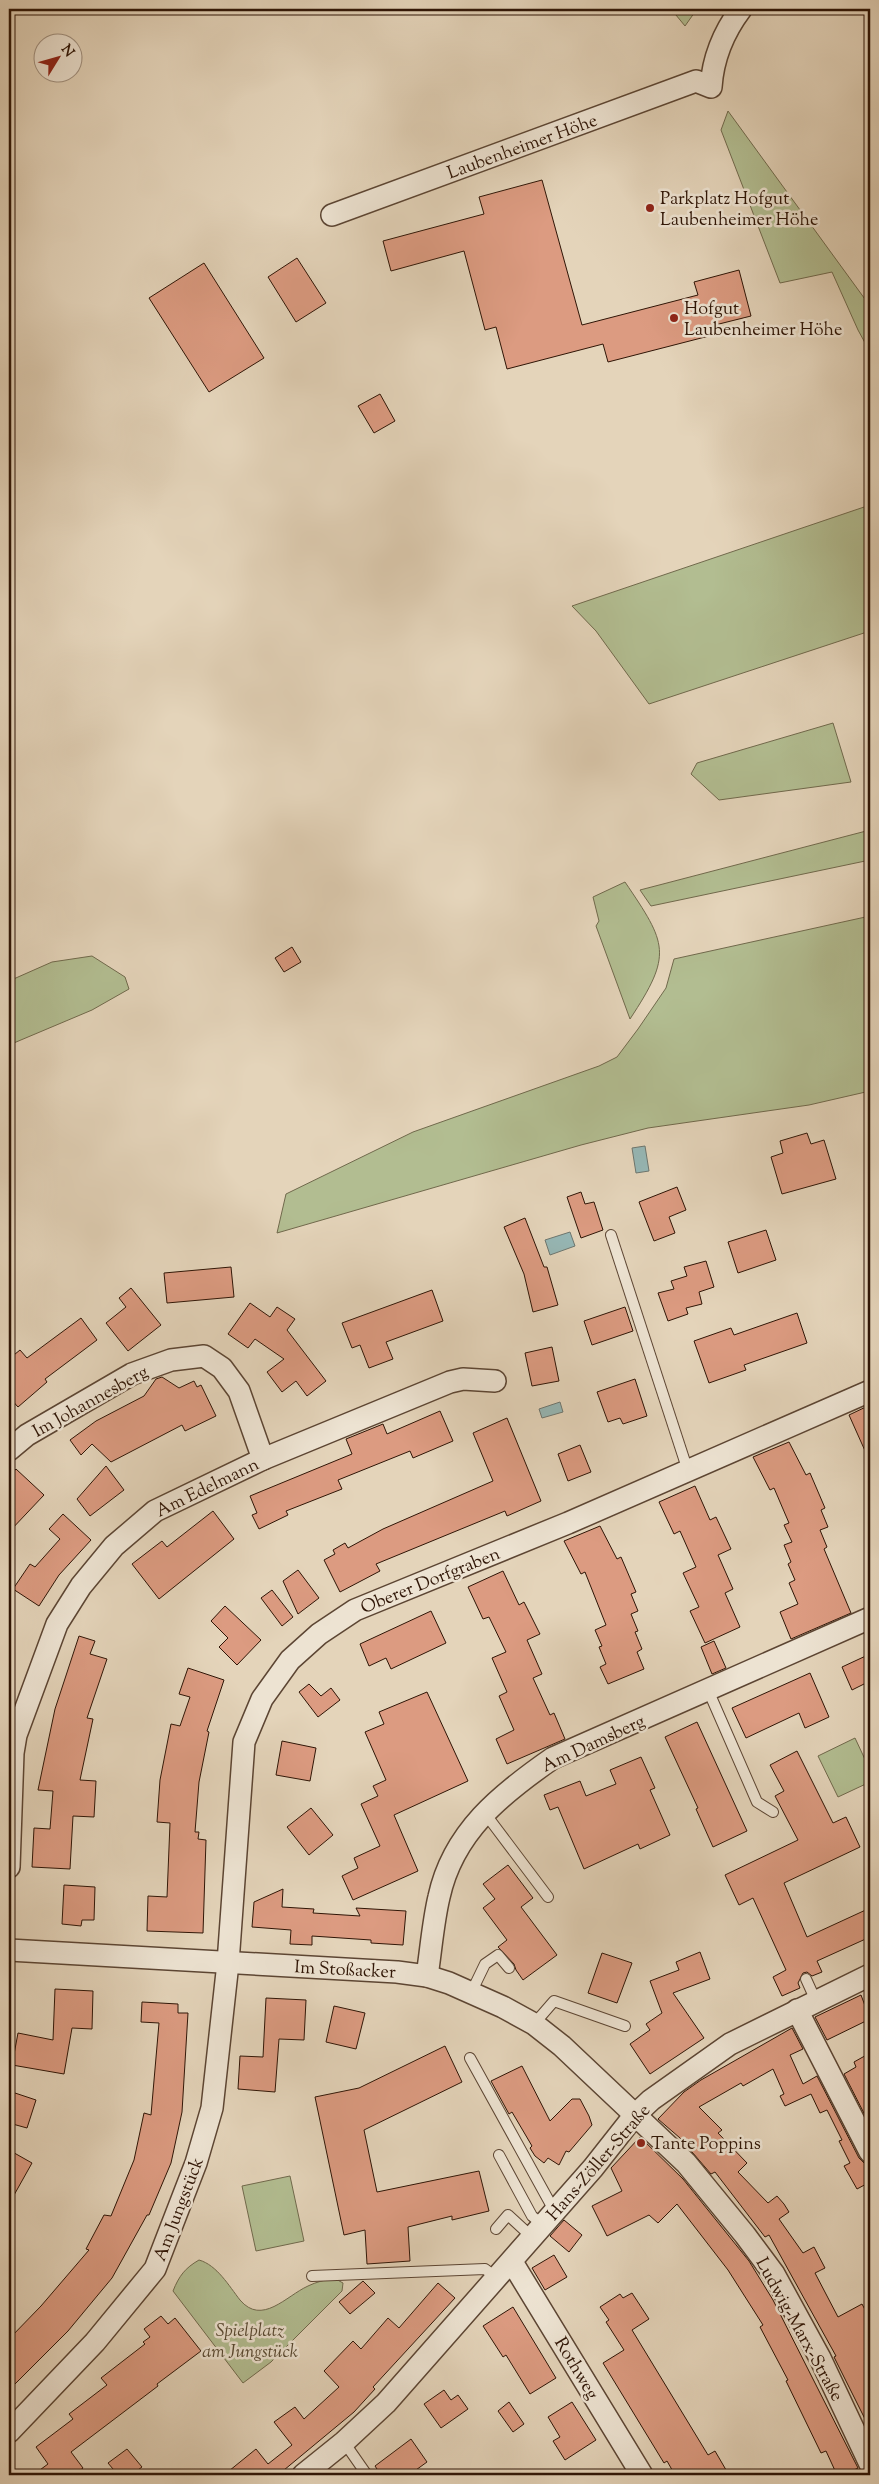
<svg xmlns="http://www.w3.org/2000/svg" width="879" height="2484" font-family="'Sorts Mill Goudy',serif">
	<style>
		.green { fill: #b2bd91; stroke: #70694c }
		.water { fill: #96b7b5; stroke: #6d766f }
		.building { fill: #dc9b81; stroke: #2f1506 }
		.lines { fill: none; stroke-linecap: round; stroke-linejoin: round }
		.service-casing { stroke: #5c4533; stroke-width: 12 }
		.minor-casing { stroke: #5c4533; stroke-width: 24 }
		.service { stroke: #ede3d2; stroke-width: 10 }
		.minor { stroke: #ede3d2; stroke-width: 21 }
		.poi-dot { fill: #8f2418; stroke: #ede3d2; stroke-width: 2 }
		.labels { text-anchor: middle; stroke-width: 5; stroke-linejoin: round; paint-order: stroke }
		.street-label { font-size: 18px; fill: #2f1506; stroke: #ede3d2 }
		.poi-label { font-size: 18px; fill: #2f1506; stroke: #ede3d2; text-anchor: start }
		.park-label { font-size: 18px; font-style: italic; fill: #564730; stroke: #ede3d2 }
	</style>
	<rect width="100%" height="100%" fill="#e4d4ba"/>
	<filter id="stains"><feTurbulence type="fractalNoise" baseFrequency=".004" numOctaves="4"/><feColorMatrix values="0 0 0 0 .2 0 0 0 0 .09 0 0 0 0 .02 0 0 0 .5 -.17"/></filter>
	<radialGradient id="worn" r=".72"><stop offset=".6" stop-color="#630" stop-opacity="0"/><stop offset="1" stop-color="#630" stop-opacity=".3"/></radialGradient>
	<g class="green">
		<polygon points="671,9 697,9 685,26"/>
		<polygon points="728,111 870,306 870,352 858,330 832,272 780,283 721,130"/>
		<polygon points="870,505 870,631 649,704 596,631 572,606"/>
		<polygon points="833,723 851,782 719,800 691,774 697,763"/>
		<polygon points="870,830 870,860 651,906 640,890"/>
		<path d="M 625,882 C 667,944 673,954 630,1019 L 596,926 L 599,921 L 593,897 Z"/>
		<polygon points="870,916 870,1091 809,1105 648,1128 581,1145 277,1233 286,1194 413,1132 599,1066 617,1057 638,1029 666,988 674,959"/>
		<polygon points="92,956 125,977 129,989 92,1010 9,1045 9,981 52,962"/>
		<polygon points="855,1738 870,1770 870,1782 838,1797 818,1756"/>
		<polygon points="290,2176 304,2241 256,2251 242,2186"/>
		<path d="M 199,2260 C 217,2265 229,2286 240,2300 C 262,2326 286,2296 308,2286 C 316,2282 325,2280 334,2278 L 343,2283 L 342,2291 L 271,2362 L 243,2383 L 173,2291 C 179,2276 185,2268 199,2260 Z"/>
	</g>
	<g class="water">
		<polygon points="645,1146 649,1171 636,1173 632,1148"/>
		<polygon points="570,1232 575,1246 550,1255 545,1240"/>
		<polygon points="560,1402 563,1412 542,1418 539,1409"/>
	</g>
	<g class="building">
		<polygon points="542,180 582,325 698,295 694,282 739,270 751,316 707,327 709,336 608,362 603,344 507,369 496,327 485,330 464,251 391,271 383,241 484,214 479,197"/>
		<polygon points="297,258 326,303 296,322 268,277"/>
		<polygon points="204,263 264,358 209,392 149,298"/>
		<polygon points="380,394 395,421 374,433 358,406"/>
		<polygon points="292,947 301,962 284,972 275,958"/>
		<polygon points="807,1133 811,1144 824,1140 836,1179 782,1194 771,1157 783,1153 780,1141"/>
		<polygon points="677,1187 686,1210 669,1217 675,1233 654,1241 639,1202"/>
		<polygon points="581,1192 585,1204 594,1202 603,1230 581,1238 567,1197"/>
		<polygon points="525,1218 544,1267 547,1267 558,1305 533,1312 524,1274 504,1227"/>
		<polygon points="766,1230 776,1260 738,1273 728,1242"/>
		<polygon points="706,1261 714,1287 699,1292 702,1304 686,1308 688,1314 668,1321 658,1293 674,1289 671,1281 687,1276 684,1267"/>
		<polygon points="231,1267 234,1297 167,1303 164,1273"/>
		<polygon points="131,1288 161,1325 128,1351 106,1323 126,1307 119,1298"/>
		<polygon points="432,1290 443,1321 386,1342 393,1359 369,1368 360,1345 352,1348 342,1323"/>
		<polygon points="250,1303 270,1317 277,1307 295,1319 287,1330 326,1381 307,1396 296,1381 282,1392 267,1372 284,1359 255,1339 248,1348 228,1334"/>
		<polygon points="625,1307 633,1331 592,1345 584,1321"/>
		<polygon points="797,1313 807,1343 744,1365 746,1370 709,1383 694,1341 731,1328 734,1335"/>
		<polygon points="81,1318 97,1340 45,1379 47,1382 18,1407 9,1397 9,1359 20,1350 27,1358"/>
		<polygon points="552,1347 559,1381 532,1386 525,1353"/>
		<polygon points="162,1377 179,1388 194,1381 197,1387 201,1385 216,1416 185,1431 182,1425 111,1462 92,1444 81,1455 70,1440 96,1421 144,1396 156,1379"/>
		<polygon points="635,1379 647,1416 623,1424 620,1418 608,1422 597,1392"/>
		<polygon points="870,1405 870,1462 849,1415"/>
		<polygon points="440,1411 453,1441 413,1458 410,1451 338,1480 342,1489 286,1511 288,1515 259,1529 252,1515 257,1513 250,1496 352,1454 346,1439 383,1424 387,1434"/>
		<polygon points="507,1418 541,1501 507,1516 505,1511 376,1564 380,1571 340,1592 324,1560 335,1554 333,1550 345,1543 348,1548 383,1529 493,1481 473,1433"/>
		<polygon points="789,1442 806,1475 810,1473 825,1508 821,1510 828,1527 820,1530 827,1547 824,1549 851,1613 791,1639 780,1612 798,1604 789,1583 795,1580 788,1564 791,1562 784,1545 792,1542 784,1525 789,1523 774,1488 770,1490 753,1457"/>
		<polygon points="580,1445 591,1472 568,1481 558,1454"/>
		<polygon points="106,1466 124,1490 90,1516 77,1499"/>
		<polygon points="16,1469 44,1495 9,1532 9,1477"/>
		<polygon points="695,1486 710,1520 716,1517 731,1549 718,1555 733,1589 725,1593 740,1627 705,1643 690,1611 699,1607 683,1573 696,1567 680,1531 674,1534 659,1502"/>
		<polygon points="213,1511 234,1539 159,1599 132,1564 162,1541 167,1547"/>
		<polygon points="63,1514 91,1540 59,1575 39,1606 13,1589 30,1564 35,1567 60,1539 49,1529"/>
		<polygon points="600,1526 617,1559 621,1557 636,1592 631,1594 638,1611 631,1614 638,1631 635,1632 642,1649 637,1652 644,1669 608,1684 600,1667 606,1664 599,1647 602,1646 595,1630 606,1625 585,1572 581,1574 564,1541"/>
		<polygon points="298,1570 319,1598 298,1614 283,1581"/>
		<polygon points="503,1571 519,1605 524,1602 540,1634 527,1640 542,1674 533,1678 550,1715 554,1713 565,1739 507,1764 496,1739 514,1730 499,1696 507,1692 492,1658 506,1652 489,1617 483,1619 468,1587"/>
		<polygon points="272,1590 293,1617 282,1626 261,1598"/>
		<polygon points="225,1606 261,1640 237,1665 219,1647 228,1638 211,1621"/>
		<polygon points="431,1611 446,1643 391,1669 386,1658 369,1666 360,1644"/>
		<polygon points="79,1636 95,1641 90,1654 107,1659 87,1718 93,1719 80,1780 96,1781 94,1817 73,1816 70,1869 32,1867 34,1828 50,1829 53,1791 38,1790 55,1709"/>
		<polygon points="714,1641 726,1668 712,1674 701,1647"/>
		<polygon points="870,1654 870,1681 852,1690 842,1667"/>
		<polygon points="188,1668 224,1680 207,1731 209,1732 199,1782 195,1832 199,1832 198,1839 206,1840 203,1933 147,1931 148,1896 167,1897 170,1823 157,1822 160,1780 171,1724 180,1726 190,1697 179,1694"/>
		<polygon points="810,1673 829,1717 805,1728 799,1713 746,1738 732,1708"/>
		<polygon points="309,1684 321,1696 331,1688 340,1700 318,1717 299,1692"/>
		<polygon points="427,1692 468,1781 394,1815 418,1871 353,1900 342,1876 358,1868 354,1858 380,1846 361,1804 378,1796 373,1786 386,1780 365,1732 384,1724 379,1712"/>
		<polygon points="697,1722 747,1831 713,1847 696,1809 698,1808 665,1737"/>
		<polygon points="282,1741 316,1748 310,1781 276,1775"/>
		<polygon points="797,1751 833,1823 846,1817 860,1847 784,1883 807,1937 870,1908 870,1937 817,1961 822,1972 812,1976 807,1972 803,1973 798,1983 800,1988 782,1996 773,1977 786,1970 753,1898 739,1905 725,1875 798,1840 775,1796 784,1791 770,1765"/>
		<polygon points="641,1757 655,1788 650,1790 670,1835 640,1849 638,1844 584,1869 558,1807 550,1810 544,1795 580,1781 586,1796 616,1784 610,1770"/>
		<polygon points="311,1808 333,1835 309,1855 287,1827"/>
		<polygon points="508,1865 533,1898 521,1907 557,1955 523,1980 516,1970 514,1964 498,1947 507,1940 483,1908 495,1899 483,1884"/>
		<polygon points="64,1885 95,1887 94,1920 82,1920 81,1926 62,1924"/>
		<polygon points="283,1889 282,1907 314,1909 313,1913 360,1916 356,1908 406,1911 403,1945 371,1943 371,1940 312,1936 312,1945 290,1944 291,1930 252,1927 254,1902"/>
		<polygon points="700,1952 710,1979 673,1993 704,2038 650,2074 630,2044 650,2030 646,2024 662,2013 650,1981 679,1970 676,1962"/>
		<polygon points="602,1953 632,1963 617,2003 588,1993"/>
		<polygon points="55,1989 93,1991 92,2029 72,2028 64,2074 12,2065 18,2033 53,2040"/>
		<polygon points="861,1995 870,2019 827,2040 815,2017"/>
		<polygon points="266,1998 306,2000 304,2040 279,2039 275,2092 238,2089 240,2056 263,2057"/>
		<polygon points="142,2002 178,2004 178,2013 188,2013 182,2112 171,2163 149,2215 147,2215 112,2278 68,2331 9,2390 9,2339 41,2306 89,2250 86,2249 104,2215 111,2216 134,2160 144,2113 151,2115 159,2023 141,2022"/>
		<polygon points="334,2006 365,2013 356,2049 326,2042"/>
		<polygon points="792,2028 803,2049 790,2055 803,2084 817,2076 859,2158 864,2163 870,2164 870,2182 857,2189 844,2166 850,2163 839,2141 842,2140 827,2110 820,2113 811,2094 785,2106 780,2096 784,2094 773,2069 743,2086 741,2083 699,2107 722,2130 718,2133 747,2163 738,2172 768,2203 777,2196 784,2204 789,2212 779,2219 803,2253 814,2247 825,2268 815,2273 838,2317 862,2304 870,2319 870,2429 834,2357 836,2356 769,2235 765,2237 715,2172 711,2174 680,2138 658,2119 684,2092 701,2080"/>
		<polygon points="445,2046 462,2082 364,2130 377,2192 479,2171 489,2211 452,2220 452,2216 408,2227 410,2261 367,2264 365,2230 344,2235 315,2097 359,2088"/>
		<polygon points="870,2053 870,2125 844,2074 856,2067 854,2062"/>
		<polygon points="522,2066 550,2121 572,2099 580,2099 589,2116 592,2125 569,2152 566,2151 559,2165 548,2158 544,2163 535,2156 530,2148 532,2146 512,2112 509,2114 491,2081"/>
		<polygon points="9,2091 36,2100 27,2128 9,2123"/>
		<polygon points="640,2137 683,2179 749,2261 773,2300 858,2468 844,2475 837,2475 826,2451 821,2453 786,2381 788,2380 760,2327 763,2325 728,2270 677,2204 658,2223 649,2215 607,2236 592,2206 622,2191 611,2168"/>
		<polygon points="9,2150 32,2163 9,2204"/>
		<polygon points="564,2220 582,2235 569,2252 550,2236"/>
		<polygon points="554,2255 567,2277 545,2290 532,2268"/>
		<polygon points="363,2281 375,2293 350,2314 339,2302"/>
		<polygon points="438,2283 455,2298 373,2387 375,2389 354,2412 278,2475 224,2475 256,2449 268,2464 292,2445 274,2422 295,2407 304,2419 339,2387 324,2371 353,2341 361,2349 388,2318 399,2328"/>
		<polygon points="632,2293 649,2319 632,2330 708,2455 715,2451 729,2475 675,2475 667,2461 664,2463 603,2363 624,2350 606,2322 609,2320 600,2307 620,2294 623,2298"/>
		<polygon points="513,2307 556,2378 530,2394 506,2355 503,2357 483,2326"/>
		<polygon points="161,2316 168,2324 175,2318 201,2351 157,2384 158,2386 71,2452 83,2468 74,2475 33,2475 48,2464 36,2447 73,2419 69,2414 107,2385 101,2378 145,2344 143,2342 150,2337 144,2329"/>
		<polygon points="444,2390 451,2400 458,2395 468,2409 441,2428 424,2404"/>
		<polygon points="509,2402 524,2424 513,2432 498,2411"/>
		<polygon points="572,2402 596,2440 565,2460 553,2441 560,2437 548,2417"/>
		<polygon points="411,2439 427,2462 409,2475 381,2475 375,2466"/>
		<polygon points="127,2449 142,2467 131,2475 118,2475 108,2463"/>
	</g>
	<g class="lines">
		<g class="service-casing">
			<g id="service">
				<polyline points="611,1235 688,1471"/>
				<polyline points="708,1690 757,1802 773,1812"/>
				<polyline points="484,1812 548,1897"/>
				<polyline points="806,1979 816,2001"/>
				<polyline points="471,1993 485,1964 498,1955 509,1968"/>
				<polyline points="534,2024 554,2001 625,2026"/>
				<polyline points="470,2058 555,2212"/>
				<polyline points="499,2155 532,2216 543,2225"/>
				<polyline points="496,2229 508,2215 533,2238"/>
				<polyline points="312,2276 485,2269 497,2278"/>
				<polyline points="344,2442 367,2475"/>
			</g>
		</g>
		<g class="minor-casing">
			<g id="minor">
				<path d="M 332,215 L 696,81 L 711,87 C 713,57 723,33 741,9"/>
				<polyline points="9,1450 27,1435 132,1374 171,1360 204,1356 222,1368 239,1391 263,1459"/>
				<polyline points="9,1867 13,1753 16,1735 57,1624 81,1586 114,1546 155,1511 263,1459 450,1382 463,1379 495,1381"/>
				<polyline points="9,1950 397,1972 427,1976 449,1983 503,2007 534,2024 562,2046 686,2163 745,2235 774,2274 820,2358 870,2464"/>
				<path d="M 427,1976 C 431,1950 433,1922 439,1897 C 453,1832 501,1794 553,1758 L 870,1618"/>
				<polyline points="797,2010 870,2152"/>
				<polyline points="512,2262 642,2475"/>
				<polyline points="9,2432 95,2342 155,2269 196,2163 212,2108 228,1963 244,1742 262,1699 290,1660 319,1634 355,1610 568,1523 870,1391"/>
				<polyline points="303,2475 344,2442 386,2403 593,2168 634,2116 651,2100 730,2044 870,1975"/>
			</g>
		</g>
		<use href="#service" class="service"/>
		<use href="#minor" class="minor"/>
	</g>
	<g class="poi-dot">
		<circle cx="650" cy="208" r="5"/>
		<circle cx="674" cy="318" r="5"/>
		<circle cx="641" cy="2143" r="5"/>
	</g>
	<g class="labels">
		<g class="street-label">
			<text transform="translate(522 146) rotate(-20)" y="6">Laubenheimer Höhe</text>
			<text transform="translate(90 1401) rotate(-29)" y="6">Im Johannesberg</text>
			<text transform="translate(207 1487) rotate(-26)" y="6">Am Edelmann</text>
			<text transform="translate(430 1580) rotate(-22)" y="6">Oberer Dorfgraben</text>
			<text transform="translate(593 1743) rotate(-25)" y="6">Am Damsberg</text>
			<text transform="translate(345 1969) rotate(3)" y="6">Im Stoßacker</text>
			<text transform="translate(598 2162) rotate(-49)" y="6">Hans-Zöller-Straße</text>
			<text transform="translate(178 2209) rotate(-69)" y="6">Am Jungstück</text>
			<text transform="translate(800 2329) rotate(61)" y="6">Ludwig-Marx-Straße</text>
			<text transform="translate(577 2368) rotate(59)" y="6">Rothweg</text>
		</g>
		<g class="poi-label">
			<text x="660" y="204">Parkplatz Hofgut<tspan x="660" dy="21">Laubenheimer Höhe</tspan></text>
			<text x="684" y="314">Hofgut<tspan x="684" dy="21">Laubenheimer Höhe</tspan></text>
			<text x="651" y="2149">Tante Poppins</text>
		</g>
		<g class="park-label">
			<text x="250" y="2336">Spielplatz<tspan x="250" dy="21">am Jungstück</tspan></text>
		</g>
	</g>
	<rect width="879" height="2484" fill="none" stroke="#e4d4ba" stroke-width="30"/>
	<rect x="10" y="10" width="859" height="2464" fill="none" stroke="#2f1506" stroke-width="2.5"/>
	<rect x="15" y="15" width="849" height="2454" fill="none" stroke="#2f1506"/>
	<g transform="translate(58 58) rotate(53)"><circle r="24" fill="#ede3d2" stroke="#a19180"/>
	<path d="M0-4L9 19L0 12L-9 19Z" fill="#8f2418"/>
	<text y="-8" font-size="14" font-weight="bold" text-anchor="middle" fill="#2f1506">N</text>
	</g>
	<rect width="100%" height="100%" filter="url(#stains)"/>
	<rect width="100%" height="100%" fill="url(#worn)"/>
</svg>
